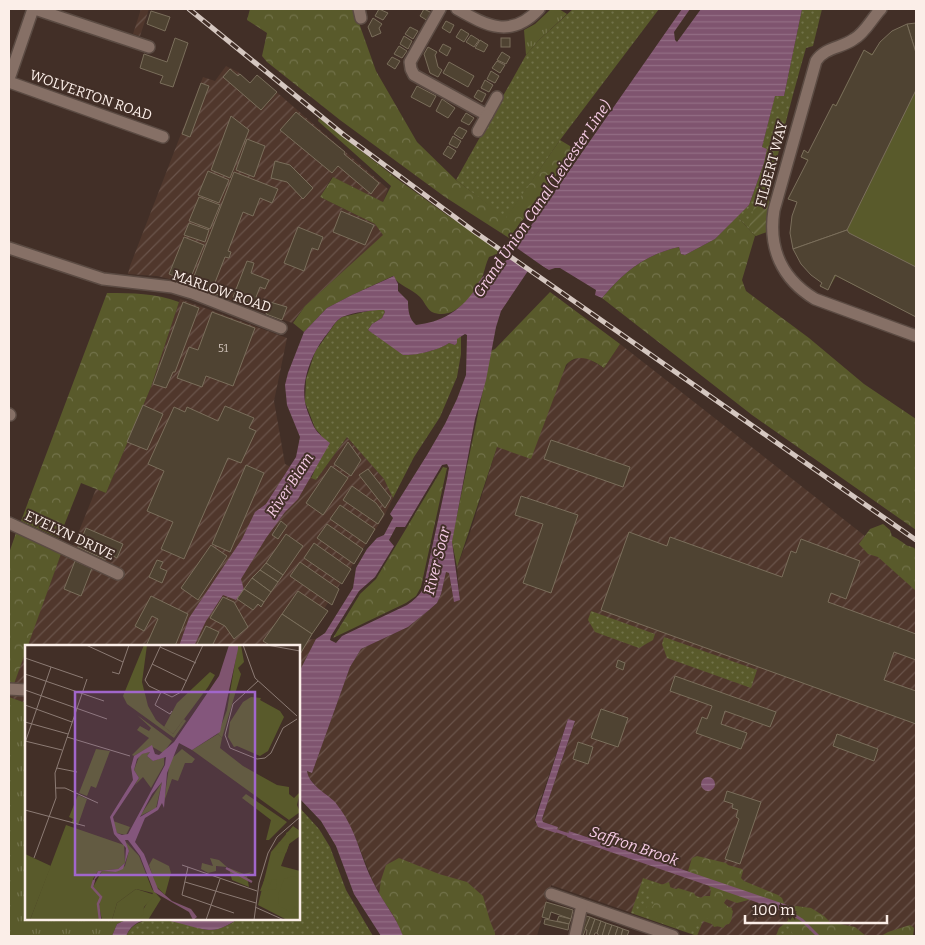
<svg xmlns="http://www.w3.org/2000/svg" width="925" height="945" font-family="Bitter,serif">
	<style>
		.industrial { fill: url(#industrial-furrows); fill-rule: evenodd }
		.grass { fill: url(#grass-dots) }
		.forest { fill: url(#forest-crowns) }
		.park { fill: url(#park-tufts) }
		.garden { fill: url(#garden-furrows) }
		.pitch { fill: #595a2b }
		.water { fill: url(#water-rules); fill-rule: evenodd }
		.pier { fill: #422f27 }
		.lines { fill: none; stroke-linecap: round; stroke-linejoin: round }
		.stream { stroke: #7f546f; stroke-width: 3 }
		.building { fill: #4f4332; stroke: #7a6e5b }
		.minor-casing { stroke: #5b4b43; stroke-width: 14 }
		.minor { stroke: #867066; stroke-width: 11 }
		.rail-casing { stroke: #d5c7c0; stroke-width: 5 }
		.rail { stroke: #422f27; stroke-width: 3; stroke-dasharray: 9; stroke-linecap: butt }
		.labels { text-anchor: middle; stroke-width: 4; stroke-linejoin: round; paint-order: stroke }
		.number-label { font-size: 11px; fill: #d0c3ba }
		.street-label { font-size: 14px; fill: #fbeee8; stroke: #422f27 }
		.water-label { font-size: 15px; font-style: italic; fill: #f7cce6; stroke: #422f27 }
		.inset-river { fill: none; stroke: #7f546f; stroke-width: 2.5 }
		.inset-road { fill: none; stroke: #8c7b74; stroke-width: 1 }
		.view { fill: #a166cb; fill-opacity: 0.15; stroke: #a166cb; stroke-width: 2.5 }
		.inset-edge { fill: none; stroke: #fbeee8; stroke-width: 2.5 }
	</style>
	<defs>
		<pattern id="industrial-furrows" width="10" height="10" patternUnits="userSpaceOnUse" patternTransform="scale(1.25)"><rect width="10" height="10" fill="#50372c"/><path d="M-1 1l2-2M0 10L10 0M9 11l2-2" fill="none" stroke="#6a544b"/></pattern>
		<pattern id="grass-dots" width="8" height="8" patternUnits="userSpaceOnUse" patternTransform="scale(1.25)"><rect width="8" height="8" fill="#595a2b"/><path d="M2 2h.1M6 6h.1" fill="none" stroke="#72724a" stroke-width="1.8" stroke-linecap="round"/></pattern>
		<pattern id="forest-crowns" width="20" height="18" patternUnits="userSpaceOnUse" patternTransform="scale(1.25)"><rect width="20" height="18" fill="#595a2b"/><path d="M2 6a3 3 0 1 1 6 0M12 15a3 3 0 1 1 6 0" fill="none" stroke="#72724a"/></pattern>
		<pattern id="park-tufts" width="24" height="20" patternUnits="userSpaceOnUse" patternTransform="scale(1.25)"><rect width="24" height="20" fill="#595a2b"/><path d="M3 7l-1-3M5 7V3M7 7l1-3M15 17l-1-3M17 17v-4M19 17l1-3" fill="none" stroke="#72724a"/></pattern>
		<pattern id="garden-furrows" width="10" height="10" patternUnits="userSpaceOnUse" patternTransform="scale(1.25)"><rect width="10" height="10" fill="#595a2b"/><path d="M-1 1l2-2M0 10L10 0M9 11l2-2" fill="none" stroke="#72724a"/></pattern>
		<pattern id="water-rules" width="6" height="5" patternUnits="userSpaceOnUse" patternTransform="scale(1.25)"><rect width="6" height="5" fill="#7f546f"/><path d="M0 2.5h6" fill="none" stroke="#926d84"/></pattern>
	</defs>
	<rect width="100%" height="100%" fill="#422f27"/>
	<g class="industrial">
		<polygon points="141,9 149,9 140,36 133,34"/>
		<polygon points="226,66 238,72 250,83 257,75 388,189 383,202 332,177 320,197 375,224 384,235 305,306 292,323 186,283 157,276 128,274 130,266 203,77 215,81"/>
		<polygon points="180,299 287,338 274,401 285,464 316,480 347,437 384,479 393,498 384,516 304,640 316,639 299,672 299,646 194,646 189,618 179,646 27,646 61,554 73,546 96,489 106,493 151,387"/>
		<path d="M 620,344 L 916,576 L 916,923 L 913,936 L 699,936 L 551,885 L 537,936 L 403,936 L 388,906 L 374,884 L 354,834 L 307,775 L 306,771 L 312,773 L 350,667 L 361,649 L 408,627 L 429,610 L 437,603 L 441,594 L 446,572 L 449,572 L 454,601 L 460,600 L 457,567 L 470,533 L 497,447 L 561,376 L 569,362 L 578,358 L 587,358 L 604,368 ZM 568,719 L 575,722 L 542,819 L 543,822 L 558,827 L 535,823 L 535,816 ZM 569,831 L 790,906 L 788,912 L 567,837 Z"/>
		<polygon points="26,650 26,703 9,697"/>
	</g>
	<g class="grass">
		<polygon points="573,9 659,9 560,140 506,219 456,180 526,55 539,40"/>
		<path d="M 802,9 L 822,9 L 813,46 L 806,48 C 789,108 772,170 764,232 L 755,236 L 737,216 L 749,205 L 764,163 L 762,147 L 775,95 L 784,96 Z"/>
		<path d="M 373,310 L 384,310 L 385,312 L 382,318 L 372,324 L 368,330 L 403,354 C 415,356 439,350 449,343 L 455,345 L 457,339 L 461,335 L 461,354 L 457,377 L 440,417 L 414,457 L 393,498 L 384,479 L 347,437 L 316,480 L 311,478 L 314,472 L 321,435 L 315,428 L 305,402 L 306,379 L 315,352 L 336,322 L 342,317 Z"/>
		<polygon points="591,611 655,634 653,640 639,648 595,632 588,620"/>
		<polygon points="664,637 757,670 751,688 667,658 662,644"/>
		<path d="M 299,807 L 319,829 L 330,847 L 346,890 L 373,936 L 126,936 C 137,912 169,919 190,925 C 196,927 203,930 209,930 C 218,931 231,924 238,919 L 299,919 Z"/>
		<polygon points="643,878 732,908 727,923 723,928 703,921 697,936 631,913"/>
		<polygon points="801,910 846,936 776,936 779,928"/>
	</g>
	<g class="forest">
		<polygon points="250,9 354,9 376,71 417,142 456,180 506,218 560,140 570,146 572,151 568,160 509,238 445,197 340,120 267,62 262,56 267,33 247,20"/>
		<path d="M 319,118 L 396,178 L 447,215 L 497,248 L 500,253 L 489,257 C 486,263 485,269 483,275 C 476,294 454,322 432,312 C 427,309 424,301 420,297 C 411,288 400,287 393,276 L 352,295 L 327,308 L 304,332 L 293,323 L 305,306 L 383,235 L 375,224 L 320,197 L 333,177 L 383,202 L 391,186 L 318,121 Z"/>
		<path d="M 737,216 L 755,236 L 742,280 L 746,291 L 809,338 L 864,384 L 916,419 L 916,530 L 752,415 L 602,298 C 624,272 644,255 679,247 L 681,254 L 685,255 L 715,239 Z"/>
		<path d="M 550,292 L 620,344 L 604,368 C 592,360 578,352 566,365 L 531,459 L 497,447 L 457,567 L 452,542 L 453,534 L 491,351 L 495,349 Z"/>
		<path d="M 107,293 C 134,293 154,293 179,302 L 151,387 L 106,493 L 81,483 L 59,538 L 21,521 Z"/>
		<polygon points="443,467 447,468 421,587 416,596 406,603 333,638 360,594 376,579"/>
		<path d="M 883,524 L 890,530 L 892,536 C 898,539 901,541 906,545 C 910,547 913,546 916,550 L 916,591 L 878,557 L 868,554 L 859,544 L 870,529 Z"/>
		<polygon points="16,533 61,554 14,684 9,684 9,553"/>
		<path d="M 697,856 L 726,863 L 728,865 L 742,869 L 743,871 L 741,878 L 744,881 L 778,895 L 782,898 L 784,903 L 781,906 L 763,904 L 752,899 L 737,903 L 726,899 L 724,903 L 733,911 L 731,921 L 729,924 L 714,927 L 709,919 L 698,918 L 693,929 L 685,931 L 678,929 L 676,924 C 663,921 665,928 654,916 L 647,915 L 645,911 L 647,906 L 652,907 L 654,904 L 648,890 L 655,884 L 661,885 L 669,882 L 671,890 L 675,890 L 678,888 L 694,893 L 696,897 L 700,899 L 704,896 L 710,896 L 711,889 L 707,884 L 688,871 L 692,858 Z"/>
		<polygon points="399,858 439,874 467,882 483,896 490,921 495,933 495,936 403,936 395,918 379,894 381,880 386,865"/>
		<polygon points="796,906 811,908 824,916 830,922 855,927 866,936 793,936 788,919 791,908"/>
		<polygon points="910,925 914,928 913,936 881,936 888,932"/>
	</g>
	<g class="park">
		<polygon points="551,9 559,9 567,14 539,40 526,55 524,30 535,24"/>
		<polygon points="9,697 26,703 26,919 128,919 117,924 112,936 9,936"/>
	</g>
	<polygon class="garden" points="756,199 770,202 767,232 756,236 749,227"/>
	<path class="pitch" d="M 916,23 L 916,317 L 836,276 L 828,290 L 820,286 L 822,283 C 792,261 784,237 797,202 L 788,199 L 808,161 L 801,157 L 804,150 L 809,153 L 833,104 L 836,105 L 864,50 L 872,54 C 883,37 896,26 916,23 Z"/>
	<g class="water">
		<path d="M 682,9 L 690,9 L 674,32 L 675,40 L 677,42 L 701,9 L 802,9 L 784,96 L 775,96 L 762,147 L 767,149 L 764,163 L 749,205 L 715,239 L 685,255 L 681,254 L 679,247 C 644,255 624,272 602,298 L 595,295 L 596,290 L 560,268 L 555,268 L 549,270 L 534,262 L 501,311 L 496,327 L 486,380 L 475,419 L 452,542 L 460,600 L 454,602 L 449,573 L 446,572 L 441,594 L 437,603 L 429,610 L 408,627 L 361,649 L 350,667 L 312,773 L 307,771 C 309,785 326,793 335,802 C 339,807 343,813 346,818 C 358,838 362,861 373,882 C 382,901 396,916 403,936 L 381,936 L 354,894 L 336,846 L 321,821 L 299,798 L 299,672 L 316,639 L 325,633 L 353,588 L 356,568 L 367,549 L 377,538 L 384,535 L 393,518 L 390,514 L 427,455 L 445,424 L 457,399 L 466,375 L 467,335 L 465,334 L 457,339 L 457,343 L 455,345 L 449,343 C 439,350 415,356 403,355 L 368,330 L 372,324 L 382,318 L 385,312 L 384,310 C 371,310 355,312 342,317 C 335,321 332,328 327,334 C 313,351 301,379 305,402 C 306,409 311,420 314,427 C 318,434 325,439 330,443 L 298,499 L 285,512 L 266,538 L 241,579 L 244,590 L 236,600 L 223,595 L 206,621 L 194,646 L 179,646 L 189,618 L 242,539 L 255,512 L 266,504 L 296,457 L 300,437 L 287,405 L 285,385 L 288,373 L 304,332 L 327,308 L 352,295 L 394,276 L 398,284 L 398,291 L 408,301 C 408,310 409,319 416,325 C 441,322 459,312 474,291 C 477,285 480,279 485,275 C 491,269 500,265 507,260 ZM 447,464 L 449,468 L 447,479 L 423,589 C 419,596 414,600 407,605 L 342,636 L 336,643 L 330,640 L 331,636 L 359,591 L 375,577 L 394,546 L 389,540 L 396,527 L 405,527 L 442,465 Z"/>
		<polygon points="568,719 575,721 542,819 543,822 558,827 556,833 538,827 535,820"/>
		<circle cx="708" cy="784" r="7"/>
		<polygon points="569,831 790,906 788,913 567,837"/>
		<path d="M 128,919 L 238,919 C 230,924 219,931 209,930 C 184,928 141,903 126,936 L 112,936 L 117,924 Z"/>
	</g>
	<polygon class="pier" points="514,246 551,272 548,273 535,265 530,273 507,256"/>
	<g class="lines">
		<g class="stream">
			<polyline points="554,830 572,836"/>
			<polyline points="786,910 802,920 818,936"/>
		</g>
	</g>
	<g class="building">
		<polygon points="379,9 388,13 383,20 375,16"/>
		<polygon points="424,9 432,13 428,21 420,16"/>
		<polygon points="151,11 170,17 165,31 147,24"/>
		<polygon points="373,18 382,24 379,28 381,33 372,37 368,27"/>
		<polygon points="446,21 454,25 450,33 442,28"/>
		<polygon points="916,23 916,53 907,24"/>
		<polygon points="907,24 916,53 916,90 847,230 793,249 790,233 792,216 797,202 788,199 808,160 801,157 804,150 808,153 833,104 836,106 864,50 872,55 880,42 892,31"/>
		<polygon points="410,27 418,31 413,39 405,34"/>
		<polygon points="461,29 469,34 464,42 456,37"/>
		<polygon points="471,35 479,40 474,47 466,42"/>
		<polygon points="404,36 412,41 408,49 400,44"/>
		<polygon points="175,38 188,43 173,87 160,83 163,76 140,68 144,54 167,62"/>
		<rect x="501" y="38" width="9" height="9"/>
		<polygon points="480,40 488,45 484,52 475,48"/>
		<polygon points="443,44 451,48 447,56 439,51"/>
		<polygon points="399,46 407,51 402,58 394,54"/>
		<polygon points="428,47 437,52 435,55 438,67 442,70 438,77 430,73 424,54"/>
		<polygon points="502,52 510,57 506,64 497,60"/>
		<polygon points="392,57 400,61 395,69 387,64"/>
		<polygon points="497,61 505,65 500,73 492,68"/>
		<polygon points="449,62 474,76 468,87 443,73"/>
		<polygon points="230,69 238,76 240,74 250,83 257,75 277,92 261,110 223,77"/>
		<polygon points="491,71 499,76 495,83 487,79"/>
		<polygon points="485,80 493,85 489,92 481,88"/>
		<polygon points="201,83 209,86 190,137 182,134"/>
		<polygon points="417,86 436,96 430,107 411,97"/>
		<polygon points="478,90 486,94 482,102 474,97"/>
		<polygon points="442,99 455,108 448,118 436,111"/>
		<polygon points="296,112 345,152 344,154 379,183 371,194 338,166 332,173 280,130"/>
		<polygon points="466,113 474,118 469,125 461,121"/>
		<polygon points="231,116 249,130 230,178 211,170"/>
		<polygon points="459,127 467,131 462,139 454,134"/>
		<polygon points="453,136 461,141 457,148 449,144"/>
		<polygon points="247,139 265,146 254,177 236,170"/>
		<polygon points="448,146 456,151 451,159 443,154"/>
		<polygon points="275,161 290,165 313,188 303,199 287,182 271,178"/>
		<polygon points="208,171 229,180 219,203 198,195"/>
		<polygon points="234,172 278,189 272,203 260,198 253,216 243,212 228,251 231,252 229,258 225,257 214,285 226,289 223,297 191,284"/>
		<polygon points="199,197 220,205 210,229 189,221"/>
		<polygon points="341,211 374,225 365,245 333,232"/>
		<polygon points="189,223 209,230 205,242 184,235"/>
		<polygon points="298,227 323,237 318,250 312,248 304,271 284,263"/>
		<polygon points="847,230 849,233 916,267 916,317 835,275 828,290 820,286 822,283 811,275 801,264 793,249"/>
		<polygon points="184,237 204,245 189,282 169,274"/>
		<polygon points="247,261 254,263 251,273 269,280 265,289 260,287 256,297 261,299 258,306 233,297"/>
		<polygon points="183,302 199,308 175,372 173,372 166,388 153,384"/>
		<polygon points="270,302 287,307 282,320 266,314"/>
		<polygon points="212,312 255,328 233,386 206,376 202,387 177,378 189,347 198,350"/>
		<polygon points="143,405 163,414 147,450 127,442"/>
		<polygon points="225,406 254,418 249,428 256,431 241,463 228,458 184,559 161,549 173,522 147,511 164,471 148,464 174,407 185,412 187,407 218,421"/>
		<polygon points="551,440 630,467 623,487 544,459"/>
		<polygon points="348,442 361,460 351,476 334,464"/>
		<polygon points="246,465 264,473 230,552 212,544"/>
		<polygon points="331,466 348,478 323,515 306,503"/>
		<polygon points="368,469 391,498 385,508 359,475"/>
		<polygon points="352,486 376,503 384,514 378,524 343,500"/>
		<polygon points="521,496 578,515 551,593 523,583 543,524 515,515"/>
		<polygon points="340,505 375,529 366,544 330,519"/>
		<polygon points="281,521 287,526 278,539 272,535"/>
		<polygon points="327,524 363,549 354,564 317,538"/>
		<polygon points="86,528 123,544 117,558 109,554 106,560 78,547"/>
		<polygon points="629,532 667,546 670,537 782,577 791,551 796,553 801,539 860,561 846,599 831,593 828,602 916,634 916,660 894,652 884,680 916,691 916,724 601,610"/>
		<polygon points="286,534 303,546 283,575 266,563"/>
		<polygon points="314,543 351,569 342,584 304,558"/>
		<polygon points="211,545 227,556 198,600 181,588"/>
		<polygon points="157,560 163,562 160,568 167,571 162,583 149,577"/>
		<polygon points="75,561 92,568 81,596 64,589"/>
		<polygon points="300,562 339,589 332,605 290,576"/>
		<polygon points="266,563 283,575 278,582 260,570"/>
		<polygon points="260,570 278,582 271,592 252,578"/>
		<polygon points="252,578 271,592 264,602 244,589"/>
		<polygon points="244,589 264,602 261,607 258,604 253,610 237,599"/>
		<polygon points="298,591 328,611 312,634 282,614"/>
		<polygon points="151,596 188,614 175,646 146,646 158,619 152,616 144,631 135,626"/>
		<polygon points="223,597 234,602 248,627 234,639 225,626 210,618"/>
		<polygon points="282,614 312,634 299,656 299,646 271,646 263,641"/>
		<polygon points="206,626 219,632 212,646 196,646"/>
		<polygon points="618,660 625,663 623,670 616,667"/>
		<polygon points="675,676 776,712 770,727 725,711 721,724 747,733 741,749 696,733 702,717 707,719 712,706 670,691"/>
		<polygon points="601,709 628,718 618,747 591,738"/>
		<polygon points="837,734 878,749 874,761 833,746"/>
		<polygon points="578,742 593,747 588,764 573,759"/>
		<polygon points="727,791 761,802 740,864 725,859 739,819 736,817 738,810 732,808 733,804 724,801"/>
		<polygon points="546,902 573,910 571,919 551,912 549,919 542,917"/>
		<polygon points="559,916 571,919 569,924 557,921"/>
		<polygon points="586,916 590,917 583,936 581,936"/>
		<polygon points="590,917 595,919 589,936 586,936 587,930 585,929"/>
		<polygon points="545,919 569,924 568,930 544,924"/>
		<polygon points="595,919 601,921 597,933 595,933 594,936 589,936"/>
		<polygon points="601,921 606,923 602,936 598,936 598,934 597,933"/>
		<polygon points="606,923 612,925 608,936 602,936"/>
		<polygon points="612,925 618,927 615,936 608,936"/>
		<polygon points="618,927 623,929 621,936 615,936"/>
		<polygon points="623,929 629,931 627,936 621,936"/>
	</g>
	<g class="lines">
		<g class="minor-casing">
			<g id="minor">
				<polyline points="35,9 149,47"/>
				<polyline points="359,9 361,18"/>
				<polyline points="440,9 410,62 411,69 414,75 487,115 497,97"/>
				<path d="M 457,9 C 487,26 511,39 539,9"/>
				<path d="M 881,9 C 872,18 865,33 854,39 C 842,48 825,47 816,61 L 774,210 C 768,248 782,279 815,299 L 916,336"/>
				<polyline points="9,79 33,9"/>
				<polyline points="9,82 163,137"/>
				<polyline points="478,131 487,115"/>
				<polyline points="9,248 103,279 172,287 192,293 281,328"/>
				<polyline points="9,414 10,415"/>
				<polyline points="9,523 118,574"/>
				<polyline points="9,689 26,690"/>
				<polyline points="551,894 673,936"/>
				<polyline points="575,936 582,905"/>
			</g>
		</g>
		<use href="#minor" class="minor"/>
		<g class="rail-casing">
			<polyline id="rail" points="189,9 344,135 475,232 916,540"/>
		</g>
		<use href="#rail" class="rail"/>
	</g>
	<g class="labels">
		<g class="number-label">
			<text x="223" y="352">51</text>
		</g>
		<g class="street-label">
			<text transform="translate(91 95) rotate(19)" y="5">WOLVERTON ROAD</text>
			<text transform="translate(771 164) rotate(-75)" y="5">FILBERT WAY</text>
			<text transform="translate(222 291) rotate(19)" y="5">MARLOW ROAD</text>
			<text transform="translate(70 535) rotate(25)" y="5">EVELYN DRIVE</text>
		</g>
		<g class="water-label">
			<text transform="translate(542 199) rotate(-56)" y="5">Grand Union Canal (Leicester Line)</text>
			<text transform="translate(290 485) rotate(-57)" y="5">River Biam</text>
			<text transform="translate(437 561) rotate(-76)" y="5">River Soar</text>
			<text transform="translate(634 846) rotate(19)" y="5">Saffron Brook</text>
		</g>
	</g>
	<g transform="translate(25 645)">
		<rect width="275" height="275" fill="#422f27"/>
		<path d="M 213,0 L 216,0 L 219,17 L 213,23 L 216,29 L 197,93 L 193,89 L 202,65 ZM 185,27 L 190,30 L 183,42 L 148,89 L 139,82 L 152,58 ZM 125,107 L 122,111 L 128,116 L 139,112 L 139,120 L 126,143 L 118,132 L 110,140 L 114,133 L 109,125 L 115,109 ZM 88,176 L 105,182 L 101,190 L 92,188 ZM 268,181 L 275,186 L 275,191 L 264,199 L 256,221 L 275,226 L 275,275 L 262,275 L 233,260 L 246,207 ZM 99,195 L 114,211 L 127,244 L 136,254 L 123,275 L 112,275 L 128,248 L 111,244 L 92,258 L 87,275 L 77,275 L 74,261 L 76,251 L 68,242 L 77,226 L 91,227 L 100,221 L 104,206 Z" fill="#595a2b"/>
		<path d="M 119,0 L 122,0 L 117,37 L 123,61 L 131,75 L 148,89 L 159,74 L 161,76 L 149,93 L 102,59 L 98,51 ZM 112,70 L 147,96 L 138,108 L 126,101 L 109,111 L 107,110 L 124,93 L 112,85 L 115,81 L 124,86 L 126,83 ZM 193,89 L 197,93 L 195,103 L 218,121 L 252,140 L 264,142 L 264,149 L 269,153 L 275,147 L 272,160 L 275,167 L 264,175 L 167,105 ZM 71,104 L 85,106 L 71,143 L 66,141 L 62,151 L 54,148 ZM 157,104 L 170,114 L 167,118 L 160,118 L 153,136 L 147,134 L 139,157 L 145,115 ZM 137,137 L 131,163 L 115,171 L 123,159 ZM 221,149 L 262,177 L 244,195 L 241,195 L 246,175 L 217,153 ZM 53,150 L 62,154 L 53,180 L 46,178 L 48,174 L 44,172 ZM 270,183 L 275,190 L 266,194 L 261,208 L 250,207 L 254,197 L 262,196 L 261,188 ZM 128,213 L 144,221 L 146,228 L 140,250 L 131,241 L 124,220 ZM 185,213 L 194,215 L 202,222 L 191,221 L 191,226 L 183,228 L 176,224 L 177,218 L 188,221 ZM 204,223 L 219,229 L 227,227 L 222,231 L 224,242 L 207,235 ZM 269,231 L 275,236 L 275,267 L 270,261 L 267,268 L 254,261 L 253,250 L 259,234 ZM 240,233 L 245,240 L 247,234 L 252,235 L 251,244 L 235,246 ZM 111,244 L 130,250 L 119,262 L 118,270 L 112,275 L 87,275 L 92,258 Z" fill="#595a2b"/>
		<path d="M 41,180 L 99,200 L 100,218 L 93,224 L 73,226 L 68,234 L 67,242 L 76,252 L 73,259 L 75,275 L 5,275 Z" fill="#595a2b"/>
		<path d="M 0,209 L 26,221 L 5,275 L 0,275 Z" fill="#595a2b"/>
		<path d="M 226,52 L 236,53 L 235,55 L 255,66 L 259,72 L 243,106 L 235,111 L 212,101 L 209,102 L 203,92 L 205,77 L 218,57 Z" fill="#595a2b"/>
		<path d="M 204,0 L 213,0 L 213,4 L 195,87 L 167,105 L 154,98 L 142,128 L 139,163 L 137,158 L 133,165 L 120,173 L 110,197 L 119,209 L 133,244 L 147,256 L 166,264 L 172,272 L 168,275 L 164,267 L 129,247 L 115,211 L 103,195 L 100,195 L 104,206 L 98,224 L 91,227 L 77,226 L 67,238 L 73,226 L 93,224 L 100,218 L 101,203 L 89,189 L 85,172 L 108,135 L 106,122 L 109,111 L 127,100 L 130,109 L 134,110 L 149,97 L 194,31 ZM 125,107 L 122,111 L 128,116 L 141,112 L 140,120 L 103,189 L 97,190 L 92,188 L 88,172 L 114,133 L 109,125 L 112,114 L 117,109 ZM 137,137 L 132,162 L 115,172 L 127,149 Z" fill="#7f546f" fill-rule="evenodd"/>
		<path class="inset-river" d="M 201,223 L 227,237M 69,235 L 67,242 L 76,252 L 73,259 L 75,275"/>
		<path class="inset-road" d="M 61,0 L 98,17M 136,0 L 120,35 L 124,41 L 147,52 L 156,47 L 178,0M 218,0 L 230,33 L 272,71M 242,0 L 275,6M 135,2 L 171,18M 0,13 L 58,33M 127,19 L 162,36M 87,27 L 94,29 L 104,0M 0,29 L 79,56M 233,36 L 208,59 L 200,90 L 205,103 L 232,114 L 240,113 L 246,108 L 258,83 L 272,74M 0,45 L 82,74M 136,47 L 130,60 L 145,69 L 147,66M 0,60 L 47,77M 0,77 L 43,89M 42,92 L 105,111M 0,96 L 37,105M 0,98 L 26,22M 32,123 L 52,127M 31,143 L 40,143 L 73,158M 0,165 L 60,181M 9,213 L 31,153 L 30,128 L 62,34M 157,220 L 232,246M 163,222 L 157,250 L 209,268M 160,237 L 231,258M 230,262 L 259,275M 181,275 L 195,234M 229,275 L 234,238 L 243,208 L 252,192 L 275,172"/>
		<path class="view" d="M 50,47 L 230,47 L 230,230 L 50,230 Z"/>
		<rect width="275" height="275" class="inset-edge"/>
	</g>
	<rect width="925" height="945" fill="none" stroke="#fbeee8" stroke-width="20"/>
	<path d="M745 915v8h142v-8" fill="none" stroke="#fbeee8" stroke-width="2.5"/>
	<text x="752" y="915" font-size="15" fill="#fbeee8" stroke="#422f27" stroke-width="4" paint-order="stroke">100 m</text>
</svg>
